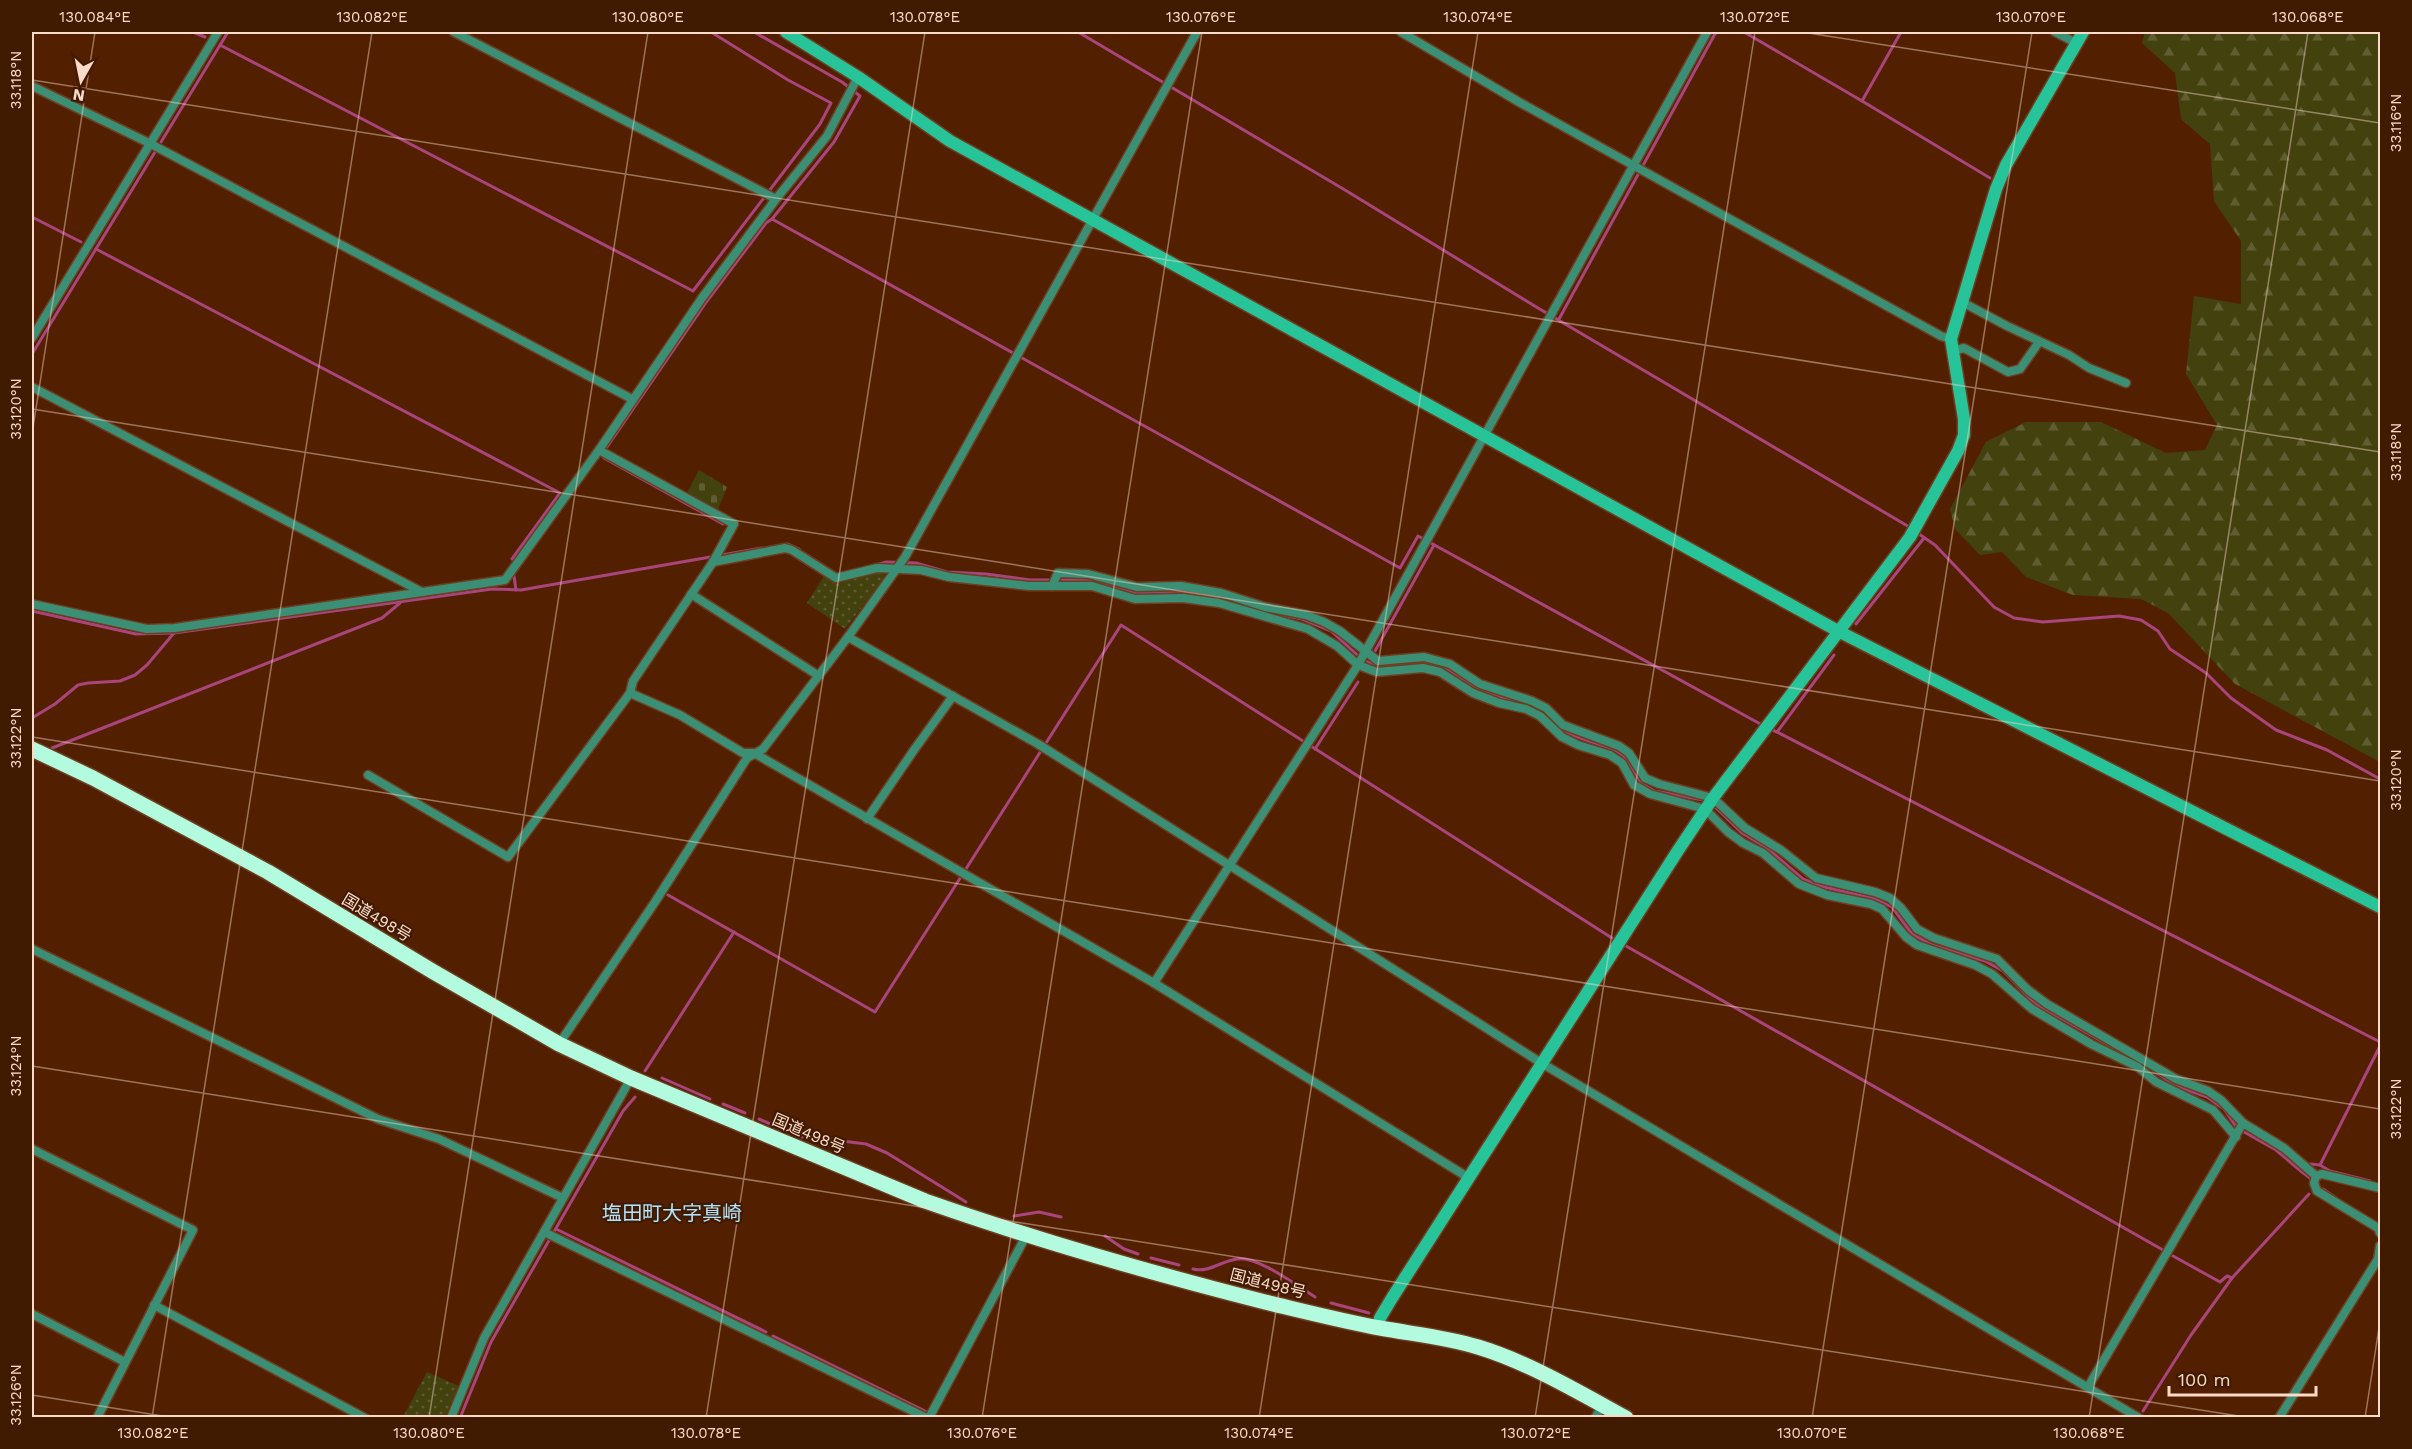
<svg xmlns="http://www.w3.org/2000/svg" width="2412" height="1449" font-family="'Work Sans','Noto Sans JP',sans-serif">
	<style>
		.grass { fill: url(#grass-dots) }
		.forest { fill: url(#forest-firs) }
		.cemetery { fill: url(#cemetery-stones) }
		.lines { fill: none; stroke-linecap: round; stroke-linejoin: round }
		.stream { stroke: #a9457c; stroke-width: 3 }
		.street-casing { stroke: #6d3e20; stroke-width: 11 }
		.secondary-casing { stroke: #6d3e20; stroke-width: 15 }
		.highway-casing { stroke: #6d3e20; stroke-width: 18 }
		.street { stroke: #3b8f74; stroke-width: 8 }
		.secondary { stroke: #28c499; stroke-width: 12 }
		.highway { stroke: #b2fbdf; stroke-width: 15 }
		.ticks { fill: none; stroke: #fbdac9; stroke-width: 1.5; stroke-opacity: 0.45 }
		.labels { text-anchor: middle; stroke-width: 4.5; stroke-linejoin: round; paint-order: stroke }
		.street-label { font-size: 16px; fill: #fbdac9; stroke: #411a02 }
		.quarter-label { font-size: 20px; fill: #b3e4fc; stroke: #411a02 }
		.neatline { fill: none; stroke: #fbdac9; stroke-width: 2 }
		.ticks-label { font-size: 15px; text-anchor: middle; fill: #fbdac9 }
	</style>
	<defs>
		<pattern id="grass-dots" width="8" height="8" patternUnits="userSpaceOnUse" patternTransform="scale(1.5)"><rect width="8" height="8" fill="#43420f"/><path d="M2 2h.1M6 6h.1" fill="none" stroke="#5f5d31" stroke-width="1.8" stroke-linecap="round"/></pattern>
		<pattern id="forest-firs" width="22" height="20" patternUnits="userSpaceOnUse" patternTransform="scale(1.5)"><rect width="22" height="20" fill="#43420f"/><path d="M5 1l3.5 6h-7zM16 11l3.5 6h-7z" fill="#5f5d31"/></pattern>
		<pattern id="cemetery-stones" width="16" height="16" patternUnits="userSpaceOnUse" patternTransform="scale(1.5)"><rect width="16" height="16" fill="#43420f"/><path d="M2 7V4a2 2 0 0 1 4 0v3zM10 15v-3a2 2 0 0 1 4 0v3z" fill="#5f5d31"/></pattern>
	</defs>
	<rect width="100%" height="100%" fill="#522000"/>
	<g class="grass">
		<polygon points="879,572 886,576 845,629 807,603 824,576 839,583"/>
		<polygon points="427,1372 459,1386 445,1417 403,1417"/>
	</g>
	<polygon class="forest" points="2145,32 2380,32 2380,762 2235,684 2168,613 2141,599 2073,595 2026,577 2002,552 1980,555 1955,529 1950,509 1986,442 2026,422 2101,422 2166,453 2205,450 2217,425 2186,374 2194,296 2241,304 2241,241 2214,201 2210,144 2181,119 2175,73 2142,43"/>
	<polygon class="cemetery" points="699,470 727,487 718,509 687,493"/>
	<g class="lines">
		<g class="stream">
			<polyline points="193,32 205,37"/>
			<polyline points="754,32 842,82 860,96 834,142 772,219 1400,568 1418,536 1764,726"/>
			<polyline points="1078,32 1345,190 1538,308 1911,528"/>
			<polyline points="1744,32 1862,101 1901,32"/>
			<polyline points="220,45 693,291 820,124 831,103 788,80 711,32"/>
			<polyline points="1862,101 1990,178"/>
			<polyline points="161,142 228,32"/>
			<polyline points="32,217 81,242"/>
			<polyline points="96,249 560,493 512,559"/>
			<polyline points="1559,319 1716,32"/>
			<polyline points="32,354 155,152"/>
			<polyline points="607,447 707,301 766,223 772,219"/>
			<polyline points="604,458 723,524"/>
			<polyline points="1916,532 1935,545 1994,607 2014,618 2043,622 2119,616 2141,620 2158,631 2170,649 2206,673 2231,698 2276,730 2327,750 2380,779"/>
			<polyline points="783,545 788,544 799,549"/>
			<polyline points="876,565 886,562 916,563 947,572 986,574 1030,580 1093,580 1136,593 1182,591 1220,599 1256,609"/>
			<polyline points="514,576 516,590"/>
			<polyline points="32,611 136,634 174,633 492,589 521,590 762,548"/>
			<polyline points="1262,611 1302,619 1331,631 1364,661 1379,666 1423,663 1445,668 1480,691 1529,705 1543,712 1566,733 1615,750 1624,756 1642,784 1655,791 1703,800"/>
			<polyline points="1856,624 1924,538"/>
			<polyline points="1375,651 1434,545"/>
			<polyline points="32,718 55,704 78,685 88,683 120,681 135,675 147,665 174,633"/>
			<polyline points="1770,729 1777,732 1834,655"/>
			<polyline points="1777,732 2380,1042"/>
			<polyline points="52,748 382,618 400,603"/>
			<polyline points="1315,749 1358,682"/>
			<polyline points="1716,808 1742,833 1767,848 1803,879 1820,886 1875,899 1892,907 1912,934 1932,945 1985,961 2003,971 2034,1003 2135,1060"/>
			<polyline points="668,895 875,1012 1121,625 1612,938"/>
			<polyline points="1626,946 2163,1250"/>
			<polyline points="2151,1069 2176,1086 2207,1097 2224,1109 2237,1128 2276,1150 2302,1172 2310,1164 2320,1165 2330,1171 2370,1181"/>
			<polyline points="645,1071 734,932"/>
			<polyline points="662,1078 710,1099"/>
			<polyline points="723,1104 745,1113"/>
			<polyline points="759,1119 802,1137"/>
			<polyline points="818,1138 866,1144 887,1153 966,1202"/>
			<polyline points="2320,1165 2380,1046"/>
			<polyline points="2302,1172 2310,1178"/>
			<polyline points="2323,1189 2336,1198"/>
			<polyline points="1014,1216 1039,1212 1061,1217"/>
			<polyline points="556,1229 766,1332"/>
			<polyline points="1105,1236 1124,1249 1138,1254"/>
			<polyline points="2173,1256 2220,1282 2227,1276 2232,1278"/>
			<polyline points="1151,1258 1179,1265"/>
			<path d="M 1193,1269 C 1209,1273 1221,1261 1237,1259 C 1257,1255 1297,1286 1315,1297"/>
			<polyline points="1331,1303 1369,1313"/>
			<polyline points="773,1336 927,1412"/>
			<polyline points="2143,1411 2191,1335 2232,1278 2309,1194"/>
			<polyline points="936,1416 939,1418"/>
			<polyline points="460,1418 491,1342 623,1111 635,1097"/>
		</g>
		<g class="street-casing">
			<g id="street">
				<polyline points="454,32 776,199"/>
				<polyline points="1401,32 1519,102 1941,336 1951,339"/>
				<polyline points="2055,32 2076,43"/>
				<polyline points="32,86 149,143 632,399"/>
				<polyline points="1962,302 2007,326 2069,355 2089,368 2126,383"/>
				<polyline points="32,338 218,32"/>
				<polyline points="1952,351 1964,348 2008,372 2020,369 2039,342"/>
				<polyline points="32,387 420,591"/>
				<polyline points="713,562 785,548 792,550 836,578 877,568 921,570 949,577 1029,586 1092,586 1135,599 1183,598 1219,603 1308,629 1337,646 1358,665 1377,672 1423,668 1440,672 1473,693 1499,703 1526,709 1540,716 1562,737 1578,745 1610,755 1622,763 1634,785 1650,794 1705,809 1728,832 1743,843 1763,853 1799,884 1827,895 1871,904 1882,909 1906,937 1917,945 1975,965 1992,974 2032,1009 2091,1044 2138,1067 2156,1082 2213,1110 2236,1137"/>
				<polyline points="1052,586 1058,573 1088,574 1137,587 1181,586 1221,593 1265,607 1306,615 1324,622 1340,631 1378,661 1424,657 1450,664 1480,684 1532,701 1546,708 1563,725 1619,746 1629,753 1645,778 1659,784 1713,798 1745,828 1781,850 1816,878 1875,892 1890,898 1901,908 1917,929 1934,938 1997,959 2028,990 2047,1004 2176,1079 2208,1091 2221,1100 2243,1123 2284,1148 2316,1176"/>
				<polyline points="691,594 819,676"/>
				<polyline points="32,604 147,629 175,628 505,580 599,450 702,298 776,199 827,136 858,77"/>
				<polyline points="848,637 1038,744 1543,1064 2139,1418"/>
				<polyline points="630,693 680,715 743,753 754,753 1154,983 1469,1178"/>
				<polyline points="368,775 508,857 630,693 633,681 713,562 734,524 599,450"/>
				<polyline points="867,819 914,750 953,696"/>
				<polyline points="32,949 378,1119 439,1139 563,1198"/>
				<polyline points="1154,983 1358,665 1707,32"/>
				<polyline points="559,1044 655,902 747,758 763,749 848,637 905,557 1197,32"/>
				<polyline points="32,1149 193,1230 97,1418"/>
				<polyline points="2316,1176 2314,1183 2317,1191 2378,1228 2380,1233"/>
				<polyline points="2316,1176 2322,1174 2380,1188"/>
				<polyline points="544,1232 927,1418"/>
				<polyline points="154,1305 365,1418"/>
				<polyline points="32,1314 125,1362"/>
				<polyline points="2088,1387 2243,1123"/>
				<polyline points="451,1418 484,1338 631,1078"/>
				<polyline points="929,1418 1027,1234"/>
				<polyline points="1595,1418 1603,1405"/>
				<polyline points="2279,1418 2378,1259 2380,1246"/>
			</g>
		</g>
		<g class="secondary-casing">
			<g id="secondary">
				<polyline points="786,32 858,77 950,141 1838,631 2380,907"/>
				<polyline points="1378,1328 1380,1318 1392,1298 1677,852 1713,798 1910,537 1958,451 1964,435 1964,419 1951,339 1996,189 2006,165 2083,32"/>
			</g>
		</g>
		<g class="highway-casing">
			<path id="highway" d="M 32,749 L 93,778 L 268,872 L 432,971 L 559,1044 L 631,1078 L 925,1201 C 1036,1240 1151,1273 1265,1302 C 1303,1311 1342,1321 1380,1328 C 1413,1334 1446,1337 1478,1347 C 1528,1362 1580,1393 1626,1418"/>
		</g>
		<use href="#street" class="street"/>
		<use href="#secondary" class="secondary"/>
		<use href="#highway" class="highway"/>
	</g>
	<path class="ticks" d="M 1802,32 L 2380,123M 32,80 L 2380,452M 32,409 L 2380,781M 32,434 L 95,32M 32,737 L 2380,1109M 32,1066 L 2251,1418M 32,1395 L 175,1418M 152,1418 L 372,32M 429,1418 L 648,32M 706,1418 L 925,32M 982,1418 L 1202,32M 1259,1418 L 1478,32M 1535,1418 L 1755,32M 1812,1418 L 2032,32M 2089,1418 L 2308,32M 2365,1418 L 2380,1321"/>
	<g class="labels">
		<g class="street-label">
			<text transform="translate(377 917) rotate(31)" y="6">国道498号</text>
			<text transform="translate(809 1133) rotate(23)" y="6">国道498号</text>
			<text transform="translate(1268 1283) rotate(14)" y="6">国道498号</text>
		</g>
		<g class="quarter-label">
			<text x="672" y="1220">塩田町大字真崎</text>
		</g>
	</g>
	<rect width="2412" height="1449" fill="none" stroke="#411a02" stroke-width="66"/>
	<g transform="translate(81 81) rotate(189)" stroke="#411a02" stroke-width="4.5" paint-order="stroke">
	<path d="M0-4.5L10 22L0 15L-10 22Z" fill="#fbdac9"/>
	<text y="-9" font-size="16" font-weight="bold" text-anchor="middle" fill="#fbdac9">N</text>
	</g>
	<path d="M2169 1386v9h147v-9" fill="none" stroke="#fbdac9" stroke-width="3"/>
	<text x="2178" y="1386" font-size="18" fill="#fbdac9" stroke="#411a02" stroke-width="4.5" paint-order="stroke">100 m</text>
	<rect x="33" y="33" width="2346" height="1383" class="neatline"/>
	<g class="ticks-label">
		<text x="95" y="22">130.084°E</text>
		<text x="372" y="22">130.082°E</text>
		<text x="648" y="22">130.080°E</text>
		<text x="925" y="22">130.078°E</text>
		<text x="1201" y="22">130.076°E</text>
		<text x="1478" y="22">130.074°E</text>
		<text x="1755" y="22">130.072°E</text>
		<text x="2031" y="22">130.070°E</text>
		<text x="2308" y="22">130.068°E</text>
		<text transform="translate(16 80) rotate(-90)" y="5">33.118°N</text>
		<text transform="translate(2396 123) rotate(-90)" y="5">33.116°N</text>
		<text transform="translate(16 409) rotate(-90)" y="5">33.120°N</text>
		<text transform="translate(2396 452) rotate(-90)" y="5">33.118°N</text>
		<text transform="translate(16 738) rotate(-90)" y="5">33.122°N</text>
		<text transform="translate(2396 780) rotate(-90)" y="5">33.120°N</text>
		<text transform="translate(16 1066) rotate(-90)" y="5">33.124°N</text>
		<text transform="translate(2396 1109) rotate(-90)" y="5">33.122°N</text>
		<text transform="translate(16 1395) rotate(-90)" y="5">33.126°N</text>
		<text x="153" y="1438">130.082°E</text>
		<text x="429" y="1438">130.080°E</text>
		<text x="706" y="1438">130.078°E</text>
		<text x="982" y="1438">130.076°E</text>
		<text x="1259" y="1438">130.074°E</text>
		<text x="1536" y="1438">130.072°E</text>
		<text x="1812" y="1438">130.070°E</text>
		<text x="2089" y="1438">130.068°E</text>
	</g>
</svg>
